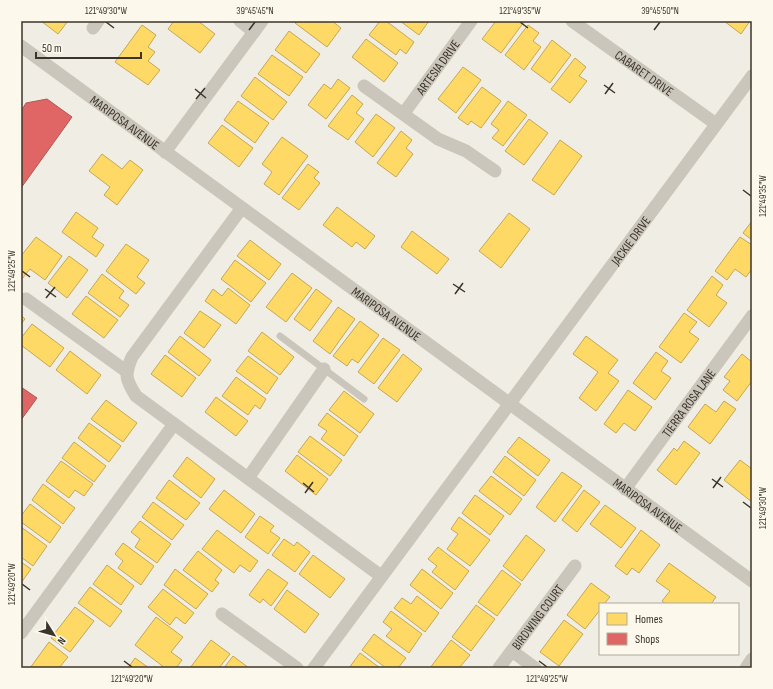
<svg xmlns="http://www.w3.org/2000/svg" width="773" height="689" font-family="'Sofia Sans Condensed',sans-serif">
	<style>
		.homes { fill: #ffd966; stroke: #c4a854 }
		.shops { fill: #e06666; stroke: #af5754 }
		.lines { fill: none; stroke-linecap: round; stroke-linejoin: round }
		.lane { stroke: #cac6bc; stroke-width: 7 }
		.street { stroke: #cac6bc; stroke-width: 13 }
		.ticks { fill: none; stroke: #3c342a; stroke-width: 1.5 }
		.labels { text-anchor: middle; stroke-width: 4; stroke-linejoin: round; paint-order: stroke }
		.street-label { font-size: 13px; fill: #3c342a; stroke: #fcf9ec }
		.neatline { fill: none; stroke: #3c342a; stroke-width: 1.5 }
		.ticks-label { font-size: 10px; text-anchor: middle; fill: #3c342a }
	</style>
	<rect width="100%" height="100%" fill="#f0ede4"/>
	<g class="homes">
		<polygon points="41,21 68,21 58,34"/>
		<polygon points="174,21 198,21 215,34 200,53 168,29"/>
		<polygon points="297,21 332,21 341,28 327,47 295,23"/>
		<polygon points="380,21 386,21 414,42 406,54 400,49 396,55 369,35"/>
		<polygon points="400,21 429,21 419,35"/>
		<polygon points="496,21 524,22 501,53 482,39"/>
		<polygon points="724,21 750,21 741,34"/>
		<polygon points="142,25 156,35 148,47 155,52 148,61 160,70 148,85 115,62"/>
		<polygon points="528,25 539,33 533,41 541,47 524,70 505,55"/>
		<polygon points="289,31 320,54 306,73 275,50"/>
		<polygon points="366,39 398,63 384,82 352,57"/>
		<polygon points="552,40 571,55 550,83 531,69"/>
		<polygon points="272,55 303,77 289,96 258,74"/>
		<polygon points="575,58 586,67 579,76 587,81 570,103 551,89"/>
		<polygon points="463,67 481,80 456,113 438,99"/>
		<polygon points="255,77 287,102 273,120 241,96"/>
		<polygon points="338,79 350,88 326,119 308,105 324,84 331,89"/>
		<polygon points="482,87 501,101 481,128 471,121 468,125 458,118"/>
		<polygon points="352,95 363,104 356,113 364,119 348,140 328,126"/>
		<polygon points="238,101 269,123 255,143 224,120"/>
		<polygon points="508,101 527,115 503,146 492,138 499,130 491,124"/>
		<polygon points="376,114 395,128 373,157 355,142"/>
		<polygon points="529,119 548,133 524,165 505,151"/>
		<polygon points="222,125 253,148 239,167 208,143"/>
		<polygon points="401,131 412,140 406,148 413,154 396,177 377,163"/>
		<polygon points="282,137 308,156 279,195 264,184 272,172 262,164"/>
		<polygon points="560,140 582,156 554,195 532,180"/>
		<polygon points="102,154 122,169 130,160 143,170 117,205 104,195 110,187 89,171"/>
		<polygon points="308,164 319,172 314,178 320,183 299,210 282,198"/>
		<polygon points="337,207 375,236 365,249 356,242 352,247 323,225"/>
		<polygon points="76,212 98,228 92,237 104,245 96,257 62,232"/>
		<polygon points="509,213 530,229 501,268 479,251"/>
		<polygon points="752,221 752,240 743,233"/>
		<polygon points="412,231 449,259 437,274 401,247"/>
		<polygon points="36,237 62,256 45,280 30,269 21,280 21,256"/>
		<polygon points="740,237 752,245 752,269 746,277 735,269 727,280 715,271"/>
		<polygon points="250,240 281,264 269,280 237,256"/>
		<polygon points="126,244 149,260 137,277 145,283 136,294 106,271"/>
		<polygon points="69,256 88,270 67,298 48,283"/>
		<polygon points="235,260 266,283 251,302 221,279"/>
		<polygon points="292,273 312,288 286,322 266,307"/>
		<polygon points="102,274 124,291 119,298 129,305 120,317 88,293"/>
		<polygon points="712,276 723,285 716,295 727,303 709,327 687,310"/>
		<polygon points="228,288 250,305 236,324 205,301 213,289 222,296"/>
		<polygon points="316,289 332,301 310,331 294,319"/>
		<polygon points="86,296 118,320 104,338 72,314"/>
		<polygon points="338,307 355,319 330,354 313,341"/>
		<polygon points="200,311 221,325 204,348 184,333"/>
		<polygon points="684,313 697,322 689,332 699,339 681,363 659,347"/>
		<polygon points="21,315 25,319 21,324"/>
		<polygon points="360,321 379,335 358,363 352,359 347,366 333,356"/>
		<polygon points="32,324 64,348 50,367 21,345 21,338"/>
		<polygon points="262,332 294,357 280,375 248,351"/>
		<polygon points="180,336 211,360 199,376 168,352"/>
		<polygon points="586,336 618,360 608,373 619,381 596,411 579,398 598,372 573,354"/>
		<polygon points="383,338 400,350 374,384 358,372"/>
		<polygon points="70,351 101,375 87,394 56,370"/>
		<polygon points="656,352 668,361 661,371 671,378 655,400 633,383"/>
		<polygon points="403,354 422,369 397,402 378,388"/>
		<polygon points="742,354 752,362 752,381 737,401 723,390 730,381 724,377"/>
		<polygon points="165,355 196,378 182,397 151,374"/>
		<polygon points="248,356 278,378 267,394 236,371"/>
		<polygon points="236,377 266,399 260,409 255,405 248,415 222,396"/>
		<polygon points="628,390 652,407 635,431 624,423 616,433 604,424"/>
		<polygon points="344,391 374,414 360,433 329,410"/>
		<polygon points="216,397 248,421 236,436 205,412"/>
		<polygon points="106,400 137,423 123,442 91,419"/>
		<polygon points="724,401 736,409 710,444 688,427 705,404 716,412"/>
		<polygon points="327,413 358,436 344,456 321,439 327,431 318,425"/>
		<polygon points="89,423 121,446 109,462 78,438"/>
		<polygon points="310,436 342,460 330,476 298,452"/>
		<polygon points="519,437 550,460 538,476 507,452"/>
		<polygon points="684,441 700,453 676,485 657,470 674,448 677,451"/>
		<polygon points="74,442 106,466 94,482 62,458"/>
		<polygon points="297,455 328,479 316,495 285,471"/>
		<polygon points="505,456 536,480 524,496 493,472"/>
		<polygon points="187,457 215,479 201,498 173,476"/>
		<polygon points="740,460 752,469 752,502 724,480"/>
		<polygon points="61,461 93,484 84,496 75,490 69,498 46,481"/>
		<polygon points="562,472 582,486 555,522 536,507"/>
		<polygon points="491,476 522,499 510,515 479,491"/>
		<polygon points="169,480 200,503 186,520 156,498"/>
		<polygon points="43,484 75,508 63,524 32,500"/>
		<polygon points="224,490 255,514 241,533 209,509"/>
		<polygon points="584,490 600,502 577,532 562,520"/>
		<polygon points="475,495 504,516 490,535 462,513"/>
		<polygon points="153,502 184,525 172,540 142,517"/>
		<polygon points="30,504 61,527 50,543 21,522 21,516"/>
		<polygon points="605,505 636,528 621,548 590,524"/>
		<polygon points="260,516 274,526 270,531 280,538 268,554 245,537"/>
		<polygon points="459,517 490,540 470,566 447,549 458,534 451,529"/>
		<polygon points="140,521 171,544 157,563 135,547 140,539 131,532"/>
		<polygon points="21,527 47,546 33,566 21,557"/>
		<polygon points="217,530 258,561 250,572 240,565 234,573 202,549"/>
		<polygon points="641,530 660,545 639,573 632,568 627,575 615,566"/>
		<polygon points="526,535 545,550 522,581 503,566"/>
		<polygon points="284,539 294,546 297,542 310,552 295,572 272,555"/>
		<polygon points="123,543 154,566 141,585 118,568 123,561 115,554"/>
		<polygon points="438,547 469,571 455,590 432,572 437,566 428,559"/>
		<polygon points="198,551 222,570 215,580 219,583 212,592 183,570"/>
		<polygon points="313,555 345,579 330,598 299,574"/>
		<polygon points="21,562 31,569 21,583"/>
		<polygon points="669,563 716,597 711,604 666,604 662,601 670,591 656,581"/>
		<polygon points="107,565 134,586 121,605 93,584"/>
		<polygon points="175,569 208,594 196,609 164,585"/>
		<polygon points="268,569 288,583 271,606 263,599 260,603 249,595"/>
		<polygon points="422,569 453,593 441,609 410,585"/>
		<polygon points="502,570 521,584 497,616 478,602"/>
		<polygon points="591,583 610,597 604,604 600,604 600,610 585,629 567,615"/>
		<polygon points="90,587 122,611 110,627 78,603"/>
		<polygon points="163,589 194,613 185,624 176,617 170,625 148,607"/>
		<polygon points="287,590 319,614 305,633 274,609"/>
		<polygon points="417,596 439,613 425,632 394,608 402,598 411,604"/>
		<polygon points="476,605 495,619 471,651 452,637"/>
		<polygon points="75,607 94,621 70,652 51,638"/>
		<polygon points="391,611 422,634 409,653 386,636 392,629 383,622"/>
		<polygon points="156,617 183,637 171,652 182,660 176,668 165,668 135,645"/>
		<polygon points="564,620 583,634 559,666 540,652"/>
		<polygon points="374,634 406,658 398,668 386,668 362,650"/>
		<polygon points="211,640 230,654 219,668 190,668"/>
		<polygon points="451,640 470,655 459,668 430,668"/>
		<polygon points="49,642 68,657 59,668 30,668"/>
		<polygon points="360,653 380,668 349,668"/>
		<polygon points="233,656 249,668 224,668"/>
		<polygon points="135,658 149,668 128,668"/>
	</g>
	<g class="shops">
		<polygon points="47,99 72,117 21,188 21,111 26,103"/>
		<polygon points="21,387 37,398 21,420"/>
	</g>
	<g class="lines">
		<polyline class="lane" points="280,336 364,399"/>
		<g class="street">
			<polyline points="240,21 254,32"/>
			<path id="s1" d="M 572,21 L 716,124"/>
			<polyline points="93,28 98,21"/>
			<path id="s2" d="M 21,46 L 752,581"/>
			<polyline points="364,86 438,139 466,151 495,171"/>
			<path id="s3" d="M 404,113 L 471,21"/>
			<polyline points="165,152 262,21"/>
			<path d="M 241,209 L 132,357 C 124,375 126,380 136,396 L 381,576"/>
			<polyline points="26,299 126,371"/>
			<polyline points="248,478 324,369"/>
			<path id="s4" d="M 625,489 L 752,316"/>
			<polyline points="222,614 297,668"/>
			<polyline points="21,633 174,424"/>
			<polyline points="512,651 535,668"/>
			<path id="s5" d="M 314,668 L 752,76"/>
			<path id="s6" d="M 499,668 L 575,566"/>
			<polyline points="746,668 752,659"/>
		</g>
	</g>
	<path class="ticks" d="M 106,22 L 114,28M 520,22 L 528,28M 249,30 L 255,22M 654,30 L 660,22M 604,85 L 615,93M 195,89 L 206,98M 605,94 L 613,83M 196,99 L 205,88M 743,190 L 751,196M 22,271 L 30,277M 453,284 L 465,292M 45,289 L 56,297M 455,294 L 463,283M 46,298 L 55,287M 712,479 L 723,487M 303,483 L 314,492M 713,488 L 721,477M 305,493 L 313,482M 743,502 L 751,508M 22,584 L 30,590M 124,661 L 132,667M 539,661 L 547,667"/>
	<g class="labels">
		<g class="street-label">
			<text dy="5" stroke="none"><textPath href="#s3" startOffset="57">ARTESIA DRIVE</textPath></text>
			<text dy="5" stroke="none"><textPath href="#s1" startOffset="89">CABARET DRIVE</textPath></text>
			<text dy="5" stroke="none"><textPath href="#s2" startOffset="129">MARIPOSA AVENUE</textPath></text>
			<text dy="5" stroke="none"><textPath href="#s5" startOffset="532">JACKIE DRIVE</textPath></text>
			<text dy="5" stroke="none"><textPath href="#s2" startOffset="453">MARIPOSA AVENUE</textPath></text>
			<text dy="5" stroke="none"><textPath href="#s4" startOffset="107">TIERRA ROSA LANE</textPath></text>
			<text dy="5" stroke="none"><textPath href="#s2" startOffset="777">MARIPOSA AVENUE</textPath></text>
			<text dy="5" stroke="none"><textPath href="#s6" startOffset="64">BIRDWING COURT</textPath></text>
		</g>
	</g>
	<rect width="773" height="689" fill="none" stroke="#fcf9ec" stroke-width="44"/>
	<rect x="599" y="603" width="140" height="52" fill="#fcf9ec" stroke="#afaa9e"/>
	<rect x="607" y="613" width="20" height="12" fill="#ffd966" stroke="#afaa9e"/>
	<text x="635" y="623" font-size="12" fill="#3c342a">Homes</text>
	<rect x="607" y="633" width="20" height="12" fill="#e06666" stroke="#afaa9e"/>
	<text x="635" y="643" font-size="12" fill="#3c342a">Shops</text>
	<g transform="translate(54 635) rotate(127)" stroke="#fcf9ec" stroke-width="3" paint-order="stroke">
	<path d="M0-3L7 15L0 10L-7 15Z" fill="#3c342a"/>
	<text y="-6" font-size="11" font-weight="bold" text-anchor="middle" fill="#3c342a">N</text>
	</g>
	<path d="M36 52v6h105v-6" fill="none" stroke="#3c342a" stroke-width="2"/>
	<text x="42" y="52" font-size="12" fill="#3c342a" stroke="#fcf9ec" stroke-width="3" paint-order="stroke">50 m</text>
	<rect x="22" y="22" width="729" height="645" class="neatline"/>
	<g class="ticks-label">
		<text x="106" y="14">121°49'30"W</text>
		<text x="255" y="14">39°45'45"N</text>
		<text x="520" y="14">121°49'35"W</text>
		<text x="660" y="14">39°45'50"N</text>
		<text transform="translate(762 196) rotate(-90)" y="4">121°49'35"W</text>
		<text transform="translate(11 271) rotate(-90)" y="4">121°49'25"W</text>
		<text transform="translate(762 508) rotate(-90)" y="4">121°49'30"W</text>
		<text transform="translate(11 584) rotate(-90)" y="4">121°49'20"W</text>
		<text x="132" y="682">121°49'20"W</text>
		<text x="547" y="682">121°49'25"W</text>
	</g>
</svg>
